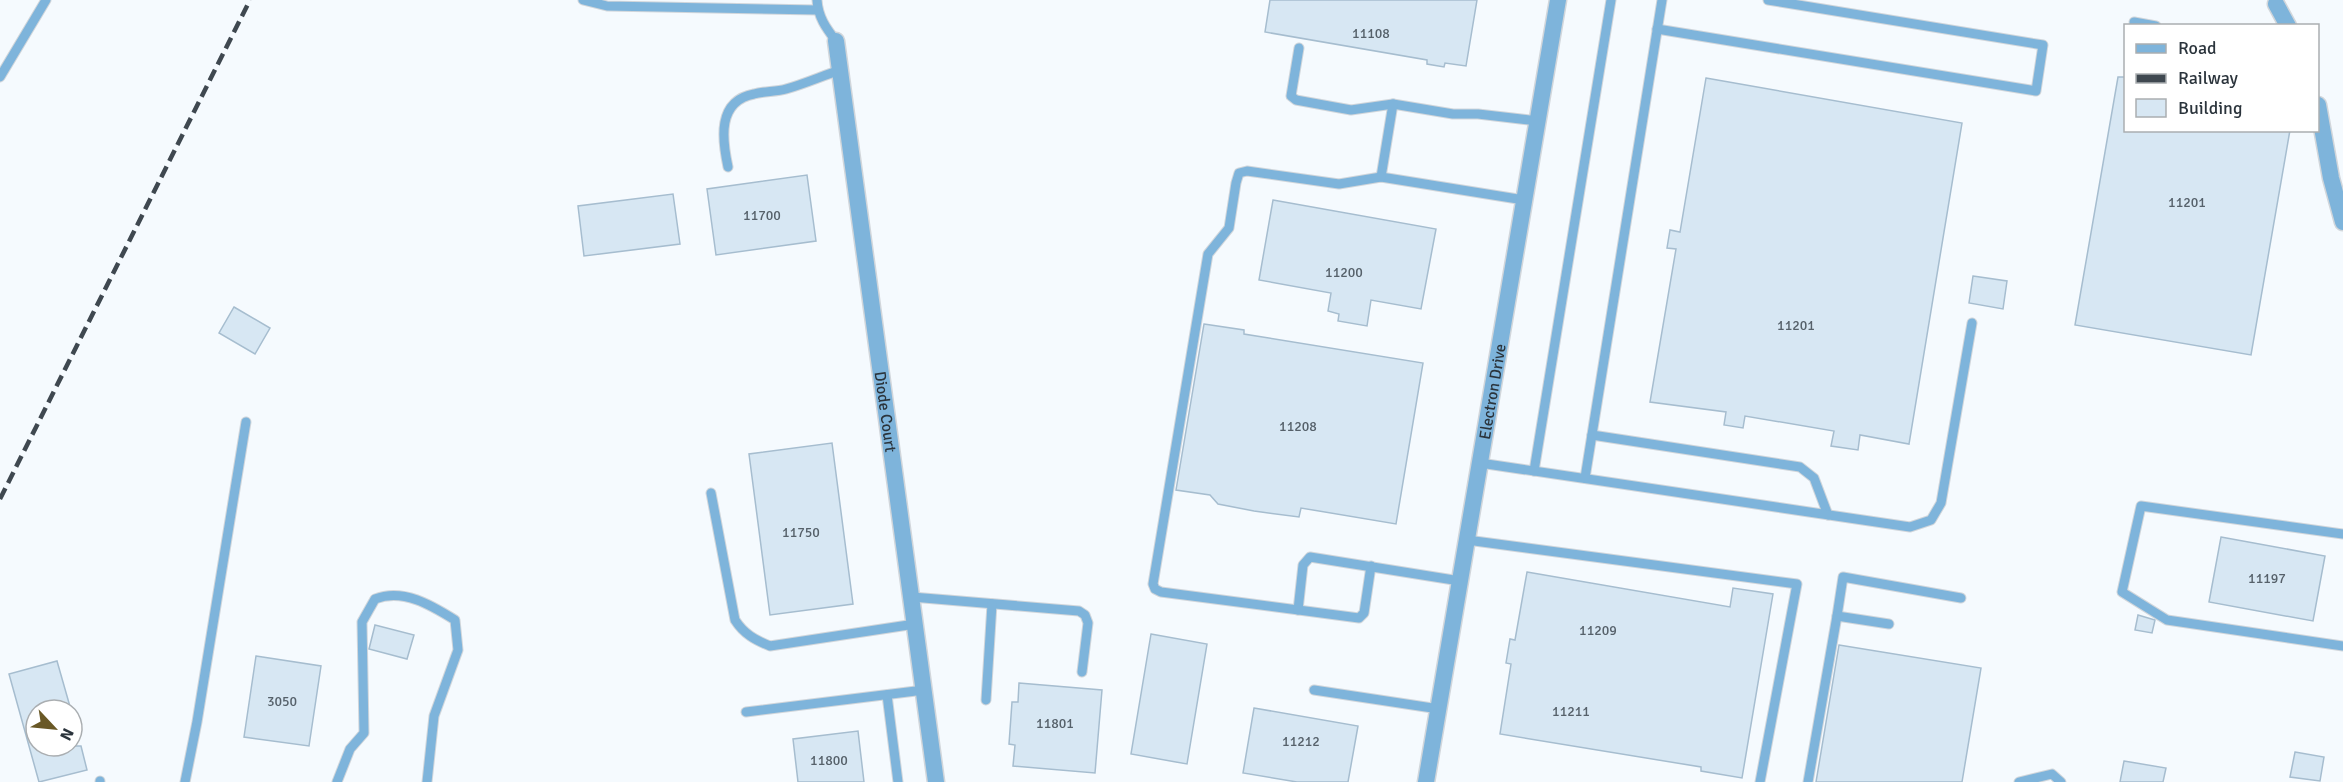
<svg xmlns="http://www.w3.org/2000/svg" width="2343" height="782" font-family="Signika,sans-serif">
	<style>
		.building { fill: #d7e7f3; stroke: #a6bdcf; stroke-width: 1.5 }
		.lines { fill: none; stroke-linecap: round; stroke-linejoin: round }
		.service-casing { stroke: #d1d6db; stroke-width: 11 }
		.minor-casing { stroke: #d1d6db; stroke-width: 19 }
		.tertiary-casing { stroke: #d1d6db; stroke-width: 19 }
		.service { stroke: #7eb4db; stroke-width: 9 }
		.minor { stroke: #7eb4db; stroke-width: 16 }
		.tertiary { stroke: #7eb4db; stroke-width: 16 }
		.rail { stroke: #3f4850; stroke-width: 4.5; stroke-dasharray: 12 6; stroke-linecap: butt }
		.labels { text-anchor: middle; stroke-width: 4.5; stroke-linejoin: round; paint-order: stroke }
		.number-label { font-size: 14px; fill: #56616a }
		.street-label { font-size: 16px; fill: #2b343c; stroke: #fff }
	</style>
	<rect width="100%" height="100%" fill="#f5fafe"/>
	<g class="building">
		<polygon points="1270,0 1477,0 1466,66 1445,63 1444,67 1427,64 1427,60 1265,32"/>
		<polygon points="2118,77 2126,77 2126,130 2290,130 2251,355 2075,325"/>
		<polygon points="1706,78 1962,123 1909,444 1860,435 1858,450 1831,446 1834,431 1745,416 1743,428 1724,425 1726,412 1650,402 1676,249 1667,248 1670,230 1680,232"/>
		<polygon points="807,175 816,241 716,255 707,189"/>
		<polygon points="673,194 680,244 584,256 578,206"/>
		<polygon points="1273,200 1436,229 1421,309 1371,300 1367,326 1338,321 1339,314 1328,311 1331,293 1259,280"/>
		<polygon points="1973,276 2007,281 2003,309 1969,303"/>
		<polygon points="234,307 270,328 255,354 219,333"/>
		<polygon points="1204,324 1244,330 1244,334 1423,363 1396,524 1301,508 1299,517 1254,511 1218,504 1210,495 1176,490"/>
		<polygon points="832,443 853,604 770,615 749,454"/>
		<polygon points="2221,537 2325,556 2313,621 2209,602"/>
		<polygon points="1527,572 1730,607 1733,588 1773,594 1742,778 1701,771 1701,767 1500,734 1511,664 1506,663 1510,639 1515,640"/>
		<polygon points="2138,615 2155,620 2152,633 2135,630"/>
		<polygon points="375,625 414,635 407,659 369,649"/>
		<polygon points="1151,634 1207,644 1187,764 1131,754"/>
		<polygon points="1839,645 1981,668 1962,782 1816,782"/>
		<polygon points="256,656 321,666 309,746 244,737"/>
		<polygon points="57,661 71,710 36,710 36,746 81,746 87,770 39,782 9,674"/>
		<polygon points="1019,683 1102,690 1095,773 1013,766 1015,745 1009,744 1012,702 1018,702"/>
		<polygon points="1254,708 1358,726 1348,782 1297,782 1243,773"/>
		<polygon points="858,731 864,782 798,782 793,739"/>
		<polygon points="2295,752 2324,757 2320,781 2290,777"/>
		<polygon points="2124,761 2166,768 2163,782 2120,782"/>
	</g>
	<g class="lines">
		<g class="service-casing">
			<g id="service">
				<polyline points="583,0 607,6 817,10"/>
				<path d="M 817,0 C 818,17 826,28 836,41"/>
				<polyline points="2134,22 2156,26"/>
				<polyline points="1657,29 2036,91 2043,45 1768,0"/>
				<polyline points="1299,48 1291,96 1296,100 1351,110 1393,104 1453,114 1478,114 1538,121"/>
				<polyline points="0,77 46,0"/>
				<polyline points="1393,104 1381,177 1524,200"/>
				<path d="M 728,167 C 722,139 717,101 754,94 C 764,91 776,92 786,89 C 804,84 822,76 840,70"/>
				<polyline points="1592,435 1800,467 1814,478 1828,515"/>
				<polyline points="1480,463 1910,527 1931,520 1941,503 1972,323"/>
				<polyline points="1534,471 1611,0"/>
				<polyline points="1585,478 1662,0"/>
				<path d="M 711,493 L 735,620 C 744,634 755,640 770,646 L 915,624"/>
				<polyline points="2343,534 2141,506 2122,592 2167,620 2343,646"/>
				<polyline points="1467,540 1797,584 1760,782"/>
				<polyline points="1371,566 1364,613 1359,618 1161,592 1155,589 1153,584 1208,254 1229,228 1236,183 1239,173 1247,171 1339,184 1381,177"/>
				<polyline points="912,597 1079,611 1085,615 1088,623 1082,672"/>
				<polyline points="1298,610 1303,565 1310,557 1460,581"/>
				<polyline points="1837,616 1843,577 1961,598"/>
				<polyline points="1314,690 1439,709"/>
				<polyline points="887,695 898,782"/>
				<polyline points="986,700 992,604"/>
				<polyline points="746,712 924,690"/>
				<polyline points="100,781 100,782"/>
				<polyline points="185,782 197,722 246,422"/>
				<path d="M 337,782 L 350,749 L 364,733 L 362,622 L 375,599 C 403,588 431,605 455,620 L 458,650 L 434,716 L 427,782"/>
				<polyline points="1808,782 1837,616 1889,624"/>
				<polyline points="2019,782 2052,774 2061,782"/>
			</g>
		</g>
		<g class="minor-casing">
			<g id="minor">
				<polyline points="2276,4 2288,26"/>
				<path id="s1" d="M 836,41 L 936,782"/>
				<polyline points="2318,105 2331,178 2343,222"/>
			</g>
		</g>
		<g class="tertiary-casing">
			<g id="tertiary">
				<path id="s2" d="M 1426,782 L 1558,0"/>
			</g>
		</g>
		<use href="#service" class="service"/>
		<use href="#minor" class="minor"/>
		<use href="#tertiary" class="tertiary"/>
		<polyline class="rail" points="0,499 250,0"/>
	</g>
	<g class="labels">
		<g class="number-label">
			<text x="1371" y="38">11108</text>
			<text x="2187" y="207">11201</text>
			<text x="762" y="220">11700</text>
			<text x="1344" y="277">11200</text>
			<text x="1796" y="330">11201</text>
			<text x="1298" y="431">11208</text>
			<text x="801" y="537">11750</text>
			<text x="2267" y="583">11197</text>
			<text x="1598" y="635">11209</text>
			<text x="282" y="706">3050</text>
			<text x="1571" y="716">11211</text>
			<text x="1055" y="728">11801</text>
			<text x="1301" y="746">11212</text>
			<text x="829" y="765">11800</text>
		</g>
		<g class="street-label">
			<text dy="6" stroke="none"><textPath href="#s2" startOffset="396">Electron Drive</textPath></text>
			<text dy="6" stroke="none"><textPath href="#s1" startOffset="374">Diode Court</textPath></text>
		</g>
	</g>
	<rect x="2124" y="24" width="195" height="108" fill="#ffffff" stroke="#aaaeb1" stroke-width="1.5"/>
	<rect x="2136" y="44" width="30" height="9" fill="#7eb4db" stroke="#aaaeb1" stroke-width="1.5"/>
	<text x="2178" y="54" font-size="18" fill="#2b343c">Road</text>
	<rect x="2136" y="74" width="30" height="9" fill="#3f4850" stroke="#aaaeb1" stroke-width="1.5"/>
	<text x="2178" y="84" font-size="18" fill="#2b343c">Railway</text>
	<rect x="2136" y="99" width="30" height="18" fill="#d7e7f3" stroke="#aaaeb1" stroke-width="1.5"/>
	<text x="2178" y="114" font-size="18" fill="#2b343c">Building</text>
	<g transform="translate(54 728) rotate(116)"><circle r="28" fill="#ffffff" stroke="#aaaeb1" stroke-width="1.5"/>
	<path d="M0-4.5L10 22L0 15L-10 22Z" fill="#695826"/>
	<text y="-9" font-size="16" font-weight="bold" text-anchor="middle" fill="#2b343c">N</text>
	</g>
</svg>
